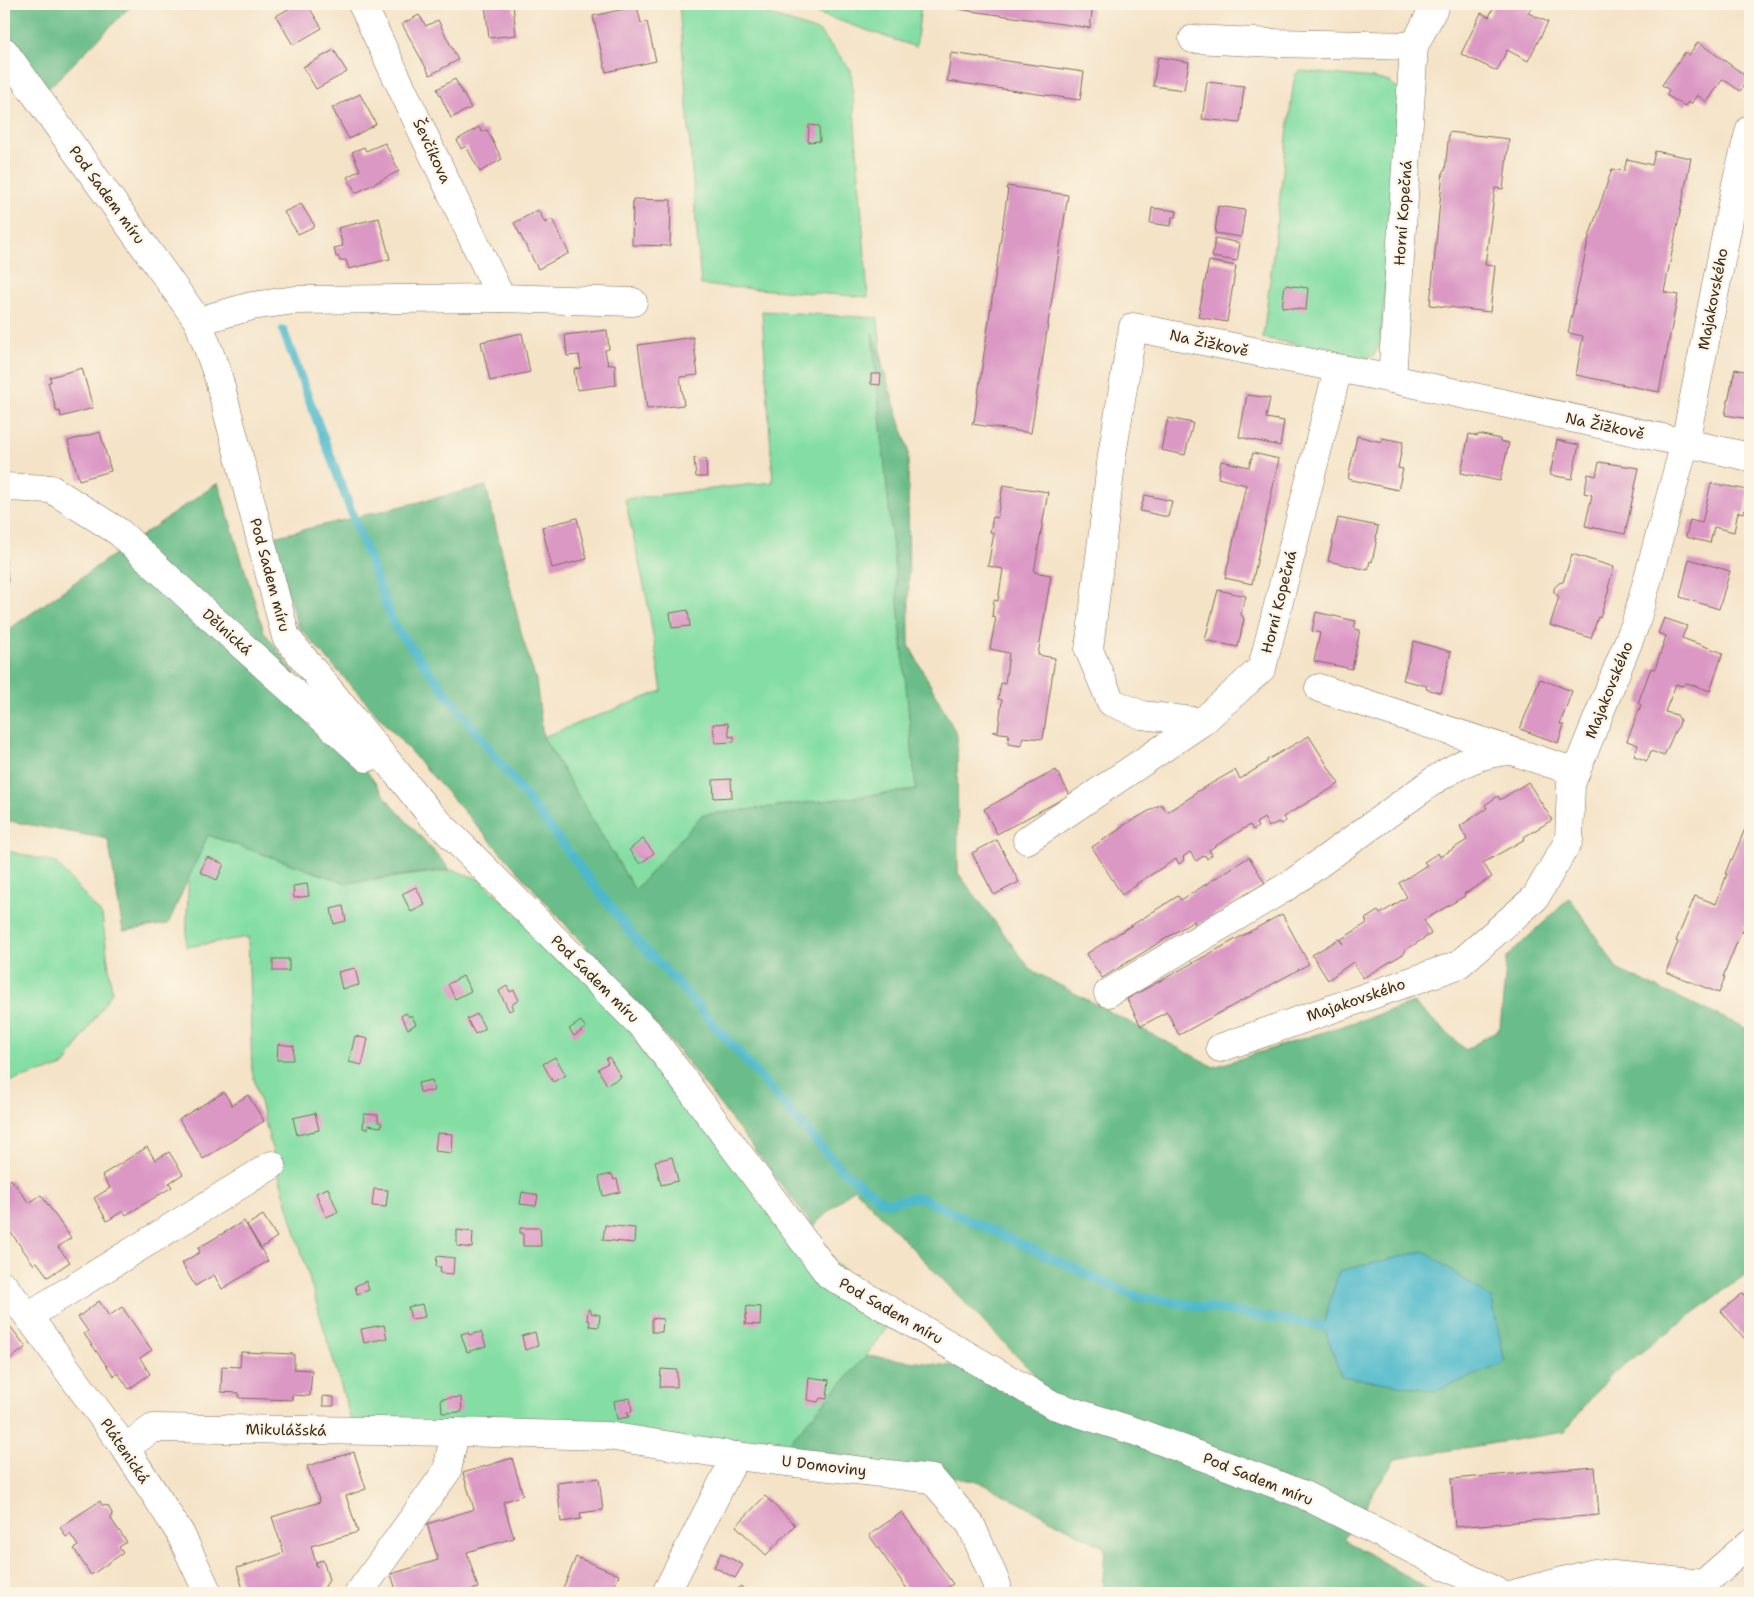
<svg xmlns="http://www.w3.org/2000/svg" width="1754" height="1597" font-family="'Shantell Sans',sans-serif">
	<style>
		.green { fill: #84dea4; stroke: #608461 }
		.forest { fill: #6bbd8a; stroke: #537454 }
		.water { fill: #4eb9cb; stroke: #447274 }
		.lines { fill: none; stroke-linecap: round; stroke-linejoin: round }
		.stream { stroke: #4eb9cb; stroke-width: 9 }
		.building { fill: #db98c5 }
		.minor-casing { stroke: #7c6b59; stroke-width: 29 }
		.minor { stroke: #fff; stroke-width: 28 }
		.labels { text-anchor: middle; stroke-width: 4.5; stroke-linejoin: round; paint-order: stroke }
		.street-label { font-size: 15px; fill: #3b2a1e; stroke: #fcf5e5 }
	</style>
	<rect width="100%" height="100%" fill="#fcf5e5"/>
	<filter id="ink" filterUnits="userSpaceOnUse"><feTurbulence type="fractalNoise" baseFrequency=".02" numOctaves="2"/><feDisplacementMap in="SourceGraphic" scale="10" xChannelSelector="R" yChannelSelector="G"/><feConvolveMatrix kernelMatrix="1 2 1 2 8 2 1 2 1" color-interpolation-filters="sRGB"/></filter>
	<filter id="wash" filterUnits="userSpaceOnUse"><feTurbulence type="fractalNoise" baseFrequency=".0096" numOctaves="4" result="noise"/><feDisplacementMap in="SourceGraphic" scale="20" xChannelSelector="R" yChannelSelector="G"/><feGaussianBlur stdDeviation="1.12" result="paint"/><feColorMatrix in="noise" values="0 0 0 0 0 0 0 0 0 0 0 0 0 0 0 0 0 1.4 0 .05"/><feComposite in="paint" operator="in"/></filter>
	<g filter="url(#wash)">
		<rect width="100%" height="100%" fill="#f4e3c7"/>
		<g class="green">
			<polygon points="679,4 739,4 820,32 851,70 868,297 701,285"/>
			<polygon points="790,4 921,4 916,47"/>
			<polygon points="1300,71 1373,78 1389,82 1399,89 1386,278 1380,344 1374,355 1368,358 1263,338 1293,87 1295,75"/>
			<polygon points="762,311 878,318 916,790 702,815 635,891 543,737 662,691 647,599 625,499 773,482"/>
			<polygon points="190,833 208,835 346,883 454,870 481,880 644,1038 741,1175 894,1317 866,1356 783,1449 351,1420 279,1176 252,1071 248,937 186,947"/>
			<polygon points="4,850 56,863 102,915 112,992 64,1066 4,1083"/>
		</g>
		<g class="forest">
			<polygon points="4,4 138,4 128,9 46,91 4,33"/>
			<polygon points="872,333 908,448 909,645 957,735 958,873 1031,970 1214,1067 1414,1003 1466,1050 1500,1028 1507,957 1570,898 1618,970 1750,1030 1750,1271 1608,1377 1564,1432 1395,1459 1344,1539 1434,1593 1102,1593 1105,1548 980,1482 783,1449 866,1356 1036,1376 854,1188 813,1226 678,1050 298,626 269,538 486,486 523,640 536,680 543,737 635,890 702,815 916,790"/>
			<polygon points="218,483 264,632 390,803 450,869 346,883 208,835 168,924 123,931 108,839 4,820 4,633 103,562"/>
		</g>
		<polygon class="water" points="1424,1251 1492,1299 1505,1363 1436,1391 1341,1376 1323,1325 1339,1271"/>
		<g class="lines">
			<polyline class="stream" points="283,330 394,625 638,942 675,980 841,1169 885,1203 919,1197 1134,1296 1335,1328"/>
		</g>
		<g id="blocks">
			<g class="building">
				<polygon points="297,4 307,4 322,28 293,45 276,16"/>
				<polygon points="485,4 513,4 516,35 489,38"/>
				<polygon points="958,4 1093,4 1090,28 957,9"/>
				<polygon points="1495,4 1533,4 1528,13 1548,22 1528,61 1507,50 1497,71 1461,54 1481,13 1489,17"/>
				<polygon points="637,6 641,23 647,22 656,61 606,72 593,16"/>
				<polygon points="419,15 426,26 438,20 458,60 430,75 402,24"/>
				<polygon points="1698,42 1749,78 1740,91 1723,79 1707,102 1697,95 1691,104 1688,102 1685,106 1666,95 1669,90 1662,85 1685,52 1689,55"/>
				<polygon points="334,50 347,72 316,89 303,67"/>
				<polygon points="951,53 1084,72 1080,100 947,81"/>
				<polygon points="1158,57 1189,62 1184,90 1153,86"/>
				<polygon points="455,79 471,108 451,118 437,89"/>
				<polygon points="1207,82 1244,86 1240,123 1202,119"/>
				<polygon points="360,94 376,124 349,139 332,108"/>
				<polygon points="809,125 819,126 820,141 808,142"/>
				<polygon points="479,127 482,132 487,130 502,159 480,172 466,146 461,149 457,140"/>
				<polygon points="1449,132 1509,139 1503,189 1495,188 1485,265 1495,266 1490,312 1430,305 1443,171 1445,171"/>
				<polygon points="385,143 399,171 356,193 347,177 360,170 352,152 364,147 366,151"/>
				<polygon points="1655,151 1691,158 1664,292 1678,295 1659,392 1576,375 1583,336 1568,333 1589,237 1612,169 1624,171 1627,159 1652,165"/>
				<polygon points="1007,186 1068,195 1031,433 972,424 973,421 974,422 1008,189 1006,189"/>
				<polygon points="633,199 671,200 670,246 632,245"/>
				<polygon points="301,204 315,226 298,234 284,212"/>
				<polygon points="1218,206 1245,210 1241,237 1215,233"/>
				<polygon points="1152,208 1177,211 1176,217 1172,217 1171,226 1150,223"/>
				<polygon points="538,210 545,223 552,219 569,253 538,269 514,223"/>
				<polygon points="379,218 390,259 349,269 346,260 340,261 338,256 336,257 334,248 343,246 338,228"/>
				<polygon points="1215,238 1240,243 1237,261 1212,257"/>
				<polygon points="1209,261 1236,266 1227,322 1198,317"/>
				<polygon points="1285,285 1308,288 1306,310 1282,307"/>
				<polygon points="607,330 609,349 605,350 608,365 615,364 616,385 577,390 574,369 581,368 579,355 567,356 565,335"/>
				<polygon points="522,333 530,372 490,381 481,342"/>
				<polygon points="693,337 698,375 680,377 684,405 647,409 638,345"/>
				<polygon points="82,368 93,408 61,417 60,411 57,412 48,382 51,382 50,377"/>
				<polygon points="1735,369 1750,372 1750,419 1725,415"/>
				<polygon points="871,374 881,374 880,385 871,384"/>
				<polygon points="1247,395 1270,398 1266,418 1284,421 1280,446 1239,437"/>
				<polygon points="1168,418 1193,423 1185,455 1161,450"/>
				<polygon points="100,432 111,471 79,480 68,441"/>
				<polygon points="1469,434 1478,436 1479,434 1500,439 1500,441 1509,443 1500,481 1461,473"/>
				<polygon points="1357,436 1382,442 1382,438 1403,442 1398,468 1403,469 1398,490 1348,479"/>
				<polygon points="1557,440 1579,445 1572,479 1550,475"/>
				<polygon points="1253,453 1279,459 1252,584 1225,578 1246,485 1218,478 1221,461 1249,467"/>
				<polygon points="694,458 706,459 707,477 696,477"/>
				<polygon points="1599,462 1639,468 1625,534 1585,526 1592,495 1584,493 1588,474 1596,476"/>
				<polygon points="1711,483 1748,490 1744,513 1738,512 1734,532 1714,527 1710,543 1686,537 1690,520 1702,523"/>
				<polygon points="1003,485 1048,492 1034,572 1051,575 1038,655 1055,658 1043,739 1023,737 1021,746 1008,744 1009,734 993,732 998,731 1002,700 998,699 1001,683 1005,684 1009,653 990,649 996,617 992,616 994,600 998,601 1003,569 988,566 994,533 990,532 993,517 997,518"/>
				<polygon points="1145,495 1172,501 1168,517 1140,511"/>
				<polygon points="577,518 587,559 552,568 542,527"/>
				<polygon points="1338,518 1378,526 1376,538 1377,538 1372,562 1370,561 1368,570 1328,561"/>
				<polygon points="4,551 5,551 8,582 4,582"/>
				<polygon points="1572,554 1614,567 1608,588 1609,589 1600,618 1598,617 1591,638 1550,625 1559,597 1554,592 1554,588 1559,583 1563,582"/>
				<polygon points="1689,559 1730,571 1719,609 1680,597"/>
				<polygon points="1218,590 1246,596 1241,614 1244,619 1238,647 1205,640"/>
				<polygon points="688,610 690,626 672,628 670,613"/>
				<polygon points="1316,612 1356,621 1354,629 1360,630 1352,669 1314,661 1320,633 1312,631"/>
				<polygon points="1664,618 1687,626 1682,638 1723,653 1710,691 1687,683 1682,686 1676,684 1665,712 1677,715 1680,720 1679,726 1675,731 1664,756 1651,751 1647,761 1634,756 1638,745 1627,741 1641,705 1638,703 1651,668 1655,669 1666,636 1658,633"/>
				<polygon points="1414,641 1451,652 1441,693 1426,689 1427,686 1403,680"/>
				<polygon points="1540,679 1572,691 1560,724 1564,725 1558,743 1520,729"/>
				<polygon points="728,723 729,737 734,736 734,742 715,743 713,724"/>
				<polygon points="1309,736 1339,784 1283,817 1286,821 1282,824 1278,822 1269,827 1264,818 1256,823 1258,827 1253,830 1250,825 1209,850 1212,855 1207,859 1205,855 1196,861 1190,852 1183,857 1184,860 1179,864 1176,859 1136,884 1137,885 1122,895 1092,847 1120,829 1119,828 1161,804 1167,812 1194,795 1193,794 1235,770 1240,779 1267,762 1267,760"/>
				<polygon points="1056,770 1070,795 997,834 984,809"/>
				<polygon points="731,779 732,797 714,798 713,780"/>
				<polygon points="1528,782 1552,820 1524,837 1525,839 1483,863 1492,877 1464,894 1465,896 1424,920 1431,934 1404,951 1405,953 1363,978 1353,962 1328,980 1312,955 1339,939 1343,944 1340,940 1367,923 1365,919 1378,911 1380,914 1407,897 1399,883 1427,865 1424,862 1438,853 1440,857 1467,840 1460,826 1487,808 1485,805 1498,796 1500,800"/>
				<polygon points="1745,829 1750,831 1750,919 1748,918 1742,933 1741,932 1723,977 1725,977 1719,993 1666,972 1678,942 1676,941 1695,896 1716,904 1727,874 1725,874 1731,859 1732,860"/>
				<polygon points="643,839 654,853 640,864 629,850"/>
				<polygon points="997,840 1019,882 994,895 972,853"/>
				<polygon points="207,857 224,864 217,880 200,872"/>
				<polygon points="1249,857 1265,883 1196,926 1194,921 1102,978 1086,954 1178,896 1181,900"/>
				<polygon points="307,884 309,896 294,898 293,886"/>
				<polygon points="416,887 425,905 411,912 402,894"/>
				<polygon points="343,906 346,921 334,924 331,909"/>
				<polygon points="1282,914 1309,964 1179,1035 1167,1012 1141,1026 1127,999"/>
				<rect x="273" y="959" width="16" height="12"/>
				<polygon points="355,968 359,985 342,989 338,972"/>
				<polygon points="463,976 471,991 455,999 448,984"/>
				<polygon points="507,986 510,992 514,990 519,1000 511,1005 513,1009 509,1011 499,991"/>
				<polygon points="406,1013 409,1017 411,1015 416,1024 408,1029 401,1016"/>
				<polygon points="477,1014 485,1029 475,1034 467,1019"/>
				<polygon points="581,1021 586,1028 574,1036 569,1029"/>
				<polygon points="355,1036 368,1039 362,1065 349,1062"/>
				<polygon points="278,1044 294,1046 293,1060 277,1060"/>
				<polygon points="555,1057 566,1075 553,1082 543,1064"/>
				<polygon points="609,1057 621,1077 607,1085 598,1069 608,1063 606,1059"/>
				<polygon points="432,1080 434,1091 420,1092 418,1083"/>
				<polygon points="224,1092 232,1105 248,1095 264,1121 203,1159 179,1119"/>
				<polygon points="315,1113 319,1130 297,1135 293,1118"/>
				<polygon points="364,1114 378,1115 378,1122 382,1123 381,1127 368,1125 368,1129 363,1128"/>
				<polygon points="437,1133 453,1134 452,1153 435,1151"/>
				<polygon points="147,1147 155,1160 169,1152 183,1174 169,1183 172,1187 126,1215 123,1211 107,1221 94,1198 110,1188 102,1175"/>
				<polygon points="672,1157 678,1181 661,1185 655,1161"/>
				<polygon points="612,1174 614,1180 617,1179 620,1192 603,1196 599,1177"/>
				<polygon points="11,1179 29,1203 41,1195 71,1238 58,1247 70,1262 48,1277 37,1262 34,1265 4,1223 7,1219 4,1214 4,1184"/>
				<polygon points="328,1188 338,1212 326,1217 316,1193"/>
				<polygon points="374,1189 388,1190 386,1207 372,1206"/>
				<polygon points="522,1192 538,1195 536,1206 520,1204"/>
				<polygon points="263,1215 277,1237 261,1248 247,1225"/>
				<polygon points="244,1221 268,1261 222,1289 214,1275 195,1286 182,1263 200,1252 198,1248"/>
				<polygon points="605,1225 635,1228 634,1243 603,1240"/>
				<polygon points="520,1228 540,1228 541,1246 523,1246 523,1233 520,1233"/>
				<polygon points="457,1230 473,1232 472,1248 457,1246"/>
				<polygon points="437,1256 454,1258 453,1274 440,1273 441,1267 436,1267"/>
				<polygon points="366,1281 369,1290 357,1294 355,1286"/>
				<polygon points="1743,1293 1750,1301 1750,1345 1721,1311"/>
				<polygon points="99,1301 109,1316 122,1307 152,1350 140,1358 150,1374 129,1389 118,1373 114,1376 84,1334 88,1331 78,1317"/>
				<polygon points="422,1304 425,1317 411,1319 408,1307"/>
				<polygon points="747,1306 761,1307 760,1325 745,1324"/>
				<polygon points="588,1309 591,1310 591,1313 600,1315 599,1327 589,1326 590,1321 587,1320"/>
				<polygon points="4,1318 26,1347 4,1364"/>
				<polygon points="652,1318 663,1319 662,1332 652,1332"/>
				<polygon points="384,1325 387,1338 364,1343 361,1329"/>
				<polygon points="468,1332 469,1335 481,1332 486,1346 467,1352 461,1334"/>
				<polygon points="535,1332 538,1346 525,1350 522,1336"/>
				<polygon points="241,1352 294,1354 294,1369 312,1370 310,1396 292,1395 292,1400 266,1399 239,1398 239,1393 221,1392 222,1366 240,1367"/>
				<polygon points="661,1369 677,1370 677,1387 660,1387"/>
				<polygon points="809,1377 829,1380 827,1399 820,1398 818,1402 807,1400"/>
				<polygon points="323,1396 334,1397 334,1406 323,1406"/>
				<polygon points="461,1397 462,1412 442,1413 441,1399"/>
				<polygon points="630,1398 632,1412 627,1412 629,1417 617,1419 614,1401"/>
				<polygon points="354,1452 366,1489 346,1496 358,1532 311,1546 317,1567 316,1562 323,1560 329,1580 323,1590 315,1593 297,1593 296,1590 285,1593 244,1593 237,1568 284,1553 272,1517 320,1502 307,1466"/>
				<polygon points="512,1458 523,1495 503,1502 514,1538 467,1552 478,1588 461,1593 397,1593 391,1574 438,1560 427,1524 474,1509 463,1473"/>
				<polygon points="1595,1467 1599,1515 1455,1527 1451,1479"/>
				<polygon points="599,1478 603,1510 580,1513 581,1519 561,1522 557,1483"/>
				<polygon points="765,1496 795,1525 766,1555 736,1526"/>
				<polygon points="100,1501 102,1505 108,1506 112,1513 111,1519 127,1542 119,1547 123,1553 91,1575 74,1549 78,1546 70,1534 66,1537 60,1527"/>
				<polygon points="902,1512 953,1584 939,1593 910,1593 869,1535"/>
				<polygon points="721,1553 743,1565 735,1578 714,1567"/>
				<polygon points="576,1557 619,1575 611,1593 561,1593"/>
				<polygon points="741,1586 746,1593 731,1593"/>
			</g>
		</g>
	</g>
	<g filter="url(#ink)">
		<use href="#blocks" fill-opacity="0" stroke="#7c6b59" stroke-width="1"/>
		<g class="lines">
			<g class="minor-casing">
				<g id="minor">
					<polyline points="362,4 501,298"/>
					<polyline points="1193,39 1275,43 1414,46"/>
					<polyline points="4,51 198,321 218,376 286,637 431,815 648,1032 829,1275 1053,1405 1137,1432 1302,1494 1499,1593"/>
					<polyline points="198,321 252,306 295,300 501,298 633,302"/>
					<polyline points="1392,379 1414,46 1436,4"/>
					<polyline points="4,487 51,489 119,532 206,613 367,758"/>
					<polyline points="1319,688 1576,772"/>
					<polyline points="1202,722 1142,715 1111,702 1089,650 1112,455 1133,327 1392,379 1750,457"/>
					<polyline points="1027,840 1202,722 1262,668 1338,369"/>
					<path d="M 1108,993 L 1291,884 L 1436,779 C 1460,764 1482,752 1511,751"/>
					<polyline points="1220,1048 1458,965 1535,898 1569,840 1571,784 1635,625 1685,443 1736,184 1750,129"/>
					<polyline points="4,1286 28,1316 125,1448 180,1533 208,1593"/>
					<polyline points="28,1316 272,1165"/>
					<polyline points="125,1448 153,1428 455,1432 608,1436 736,1456 932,1479 971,1525 997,1585 997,1593"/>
					<polyline points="359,1593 447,1471 455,1432"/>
					<polyline points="666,1593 736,1456"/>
					<polyline points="1517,1593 1594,1573 1703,1584"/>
					<polyline points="1702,1593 1703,1584 1750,1543"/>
				</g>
			</g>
			<use href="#minor" class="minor"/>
		</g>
	</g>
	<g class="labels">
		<g class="street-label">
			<text transform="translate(432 151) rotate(65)" y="5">Ševčíkova</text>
			<text transform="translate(107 195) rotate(54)" y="5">Pod Sadem míru</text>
			<text transform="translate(1403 213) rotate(-86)" y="5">Horní Kopečná</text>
			<text transform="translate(1713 299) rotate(-79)" y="5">Majakovského</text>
			<text transform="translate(1209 343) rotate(12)" y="5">Na Žižkově</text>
			<text transform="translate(1605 426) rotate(12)" y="5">Na Žižkově</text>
			<text transform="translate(270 575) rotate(75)" y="5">Pod Sadem míru</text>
			<text transform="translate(1279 602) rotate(-76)" y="5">Horní Kopečná</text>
			<text transform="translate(227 632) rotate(42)" y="5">Dělnická</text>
			<text transform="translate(1609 690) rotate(-68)" y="5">Majakovského</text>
			<text transform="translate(595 979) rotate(45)" y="5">Pod Sadem míru</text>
			<text transform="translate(1356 1000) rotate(-19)" y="5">Majakovského</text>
			<text transform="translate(891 1311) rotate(30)" y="5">Pod Sadem míru</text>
			<text transform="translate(286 1430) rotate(1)" y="5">Mikulášská</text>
			<text transform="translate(125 1451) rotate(56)" y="5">Plátenická</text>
			<text transform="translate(824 1466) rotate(7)" y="5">U Domoviny</text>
			<text transform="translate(1258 1479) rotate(22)" y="5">Pod Sadem míru</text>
		</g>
	</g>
	<rect width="1754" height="1597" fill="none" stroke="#fcf5e5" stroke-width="20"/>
</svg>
